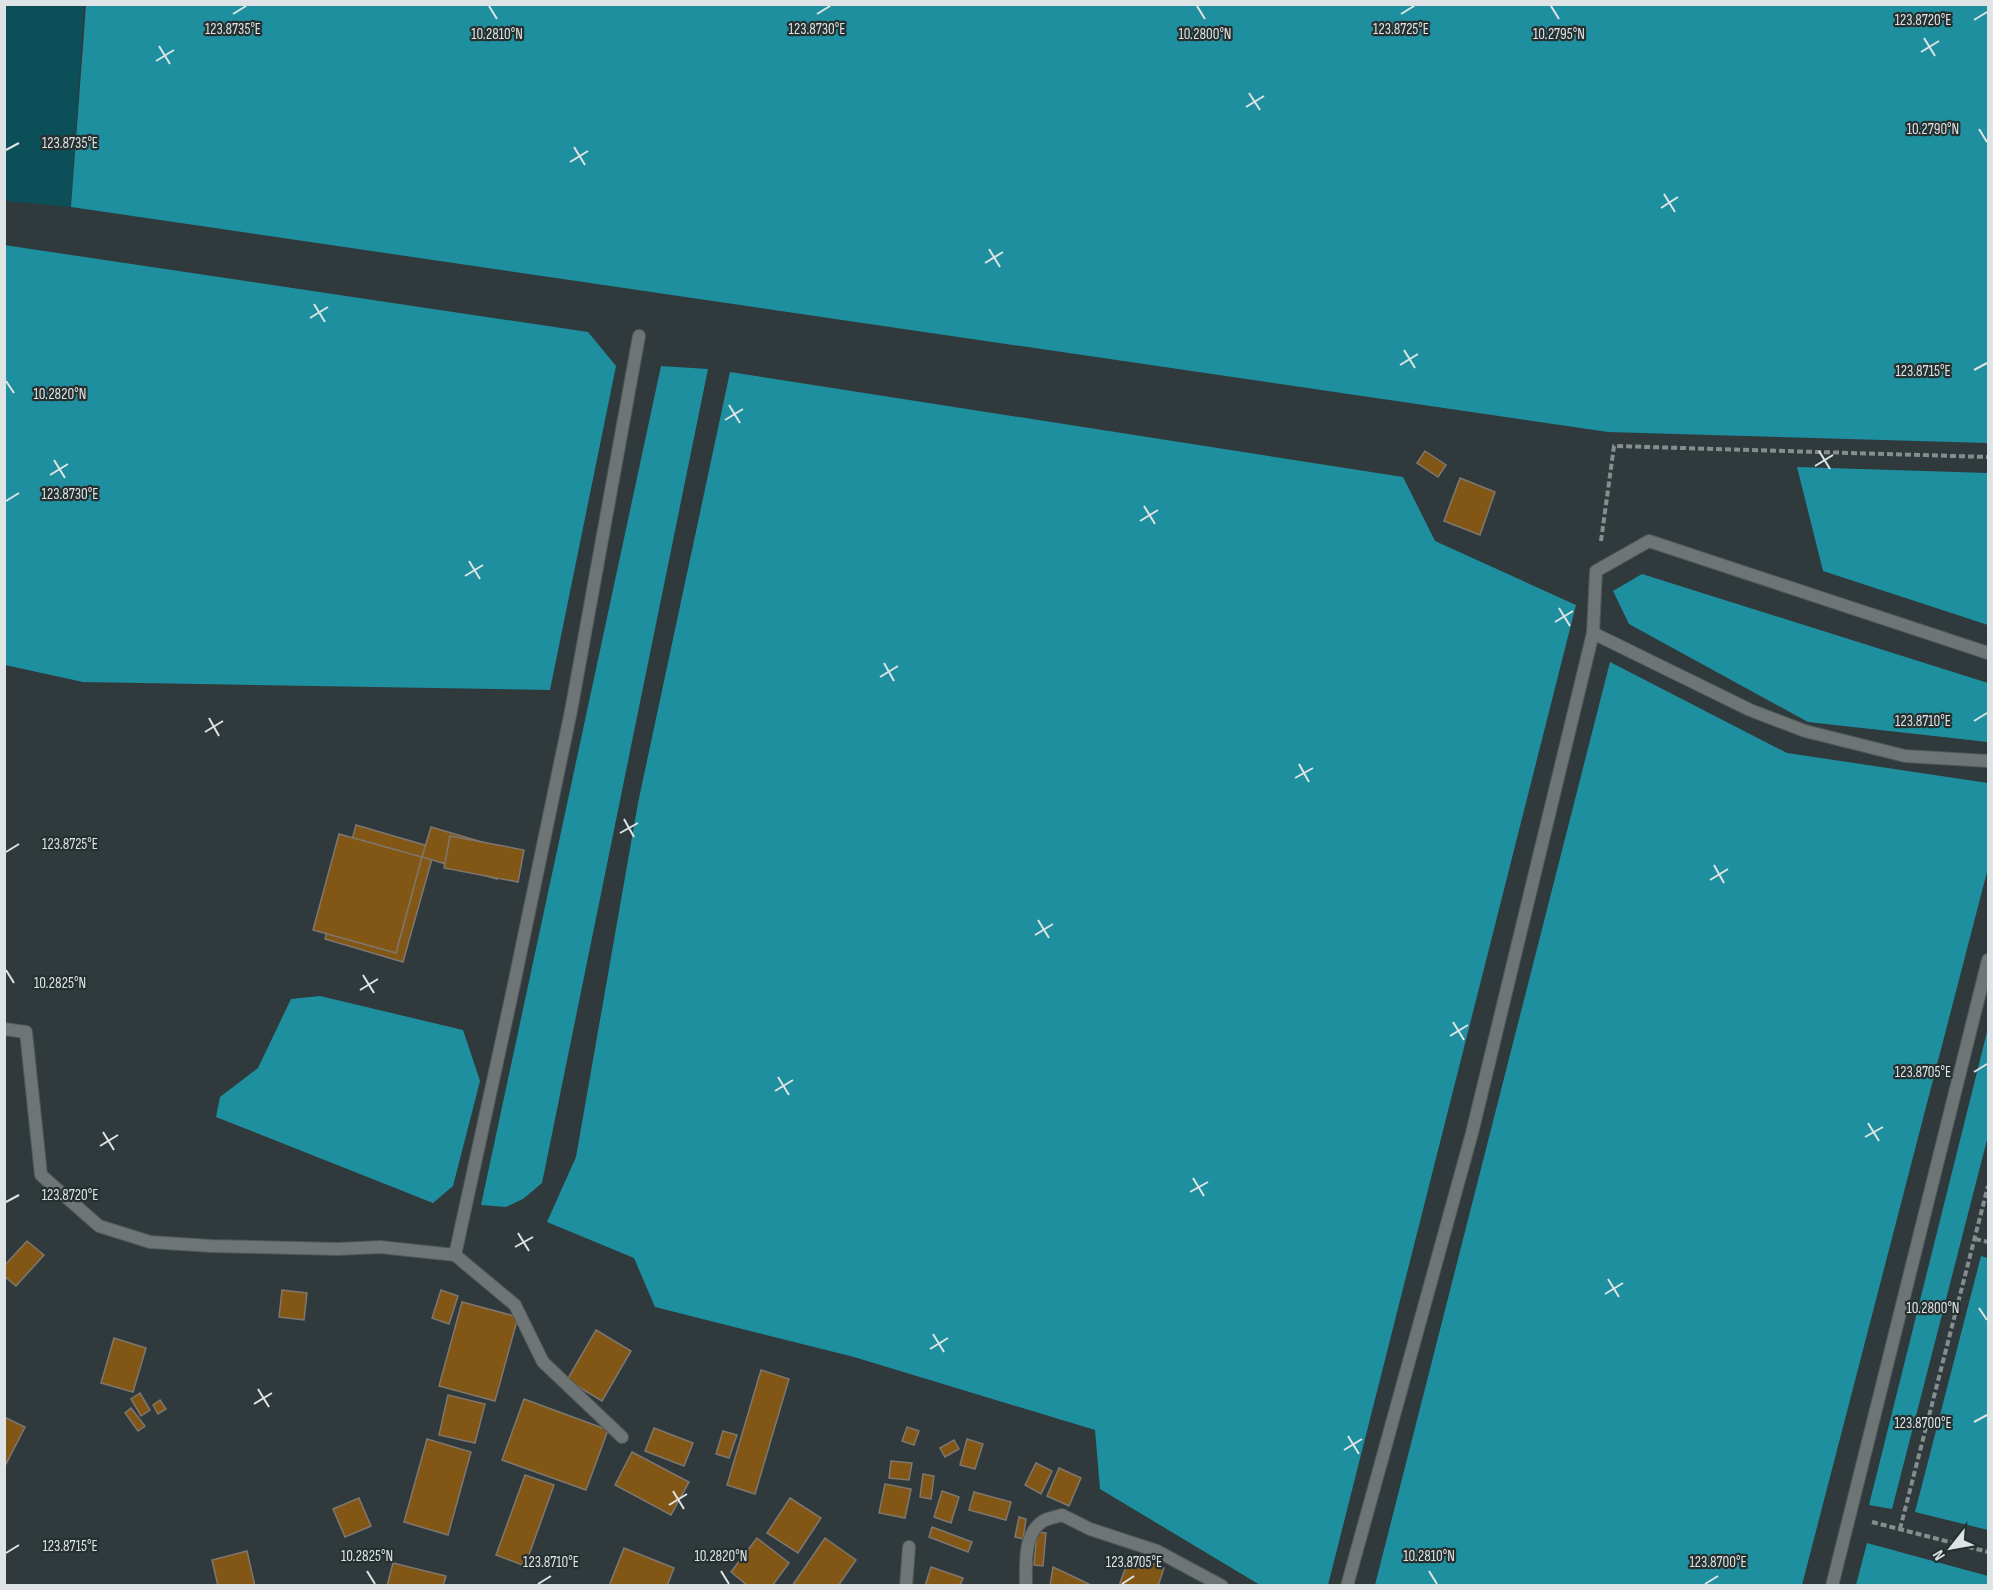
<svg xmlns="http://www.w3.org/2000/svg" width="1993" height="1590" font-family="'Sofia Sans Condensed',sans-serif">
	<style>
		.green { fill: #0c4f58 }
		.water { fill: #1e8f9e }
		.building { fill: #825715; stroke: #7e7770; stroke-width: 1.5 }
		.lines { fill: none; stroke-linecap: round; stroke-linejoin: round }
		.service-casing { stroke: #4f595a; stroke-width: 14 }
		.minor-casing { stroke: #4f595a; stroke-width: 14 }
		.path { stroke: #858d8e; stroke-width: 4; stroke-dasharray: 6 3; stroke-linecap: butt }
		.service { stroke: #6f7475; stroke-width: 12 }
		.minor { stroke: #6f7475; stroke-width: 12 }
		.ticks { fill: none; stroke: #dee4e5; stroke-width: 2 }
		.ticks-label { font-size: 15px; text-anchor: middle; fill: #dee4e5; stroke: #263031; stroke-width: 4.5; stroke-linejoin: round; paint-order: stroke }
	</style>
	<rect width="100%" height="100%" fill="#303a3c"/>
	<polygon class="green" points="4,5 84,5 71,207 5,201"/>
	<g class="water">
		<polygon points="86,5 1988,5 1988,443 1608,432 71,207"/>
		<polygon points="4,245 588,332 616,366 550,690 83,682 5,665"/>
		<polygon points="661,366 708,369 542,1183 523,1199 506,1207 481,1205"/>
		<polygon points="730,372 1403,477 1435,541 1576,605 1328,1585 1260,1585 1100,1489 1095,1430 854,1357 655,1307 634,1258 547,1222 576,1157 638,803"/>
		<polygon points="1797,467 1988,473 1988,625 1823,571"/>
		<polygon points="1642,574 1988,683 1988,742 1808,722 1629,624 1613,591"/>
		<polygon points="1610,662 1787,753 1988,783 1988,868 1802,1585 1375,1585"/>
		<polygon points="320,996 463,1030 480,1081 453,1186 433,1203 216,1117 220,1097 258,1068 291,999"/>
		<polygon points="1988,1028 1988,1136 1892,1509 1869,1505"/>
		<polygon points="1981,1256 1988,1258 1988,1530 1915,1512"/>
		<polygon points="1867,1543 1988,1576 1988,1585 1856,1585"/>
	</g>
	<g class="building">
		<polygon points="1425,451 1446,465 1438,477 1417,463"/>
		<polygon points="1460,478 1495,492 1480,535 1444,521"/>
		<polygon points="356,825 435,848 403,962 325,939"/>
		<polygon points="431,827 506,849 497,879 422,857"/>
		<polygon points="339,834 422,857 396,953 313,930"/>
		<polygon points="450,836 524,850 518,882 444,868"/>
		<polygon points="27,1241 44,1255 16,1286 4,1276 4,1266"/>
		<polygon points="282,1290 307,1293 304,1320 279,1317"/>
		<polygon points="441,1290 458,1296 449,1324 432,1318"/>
		<polygon points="462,1302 518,1317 495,1401 439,1386"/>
		<polygon points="596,1330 631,1351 602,1401 567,1380"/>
		<polygon points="114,1338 146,1348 133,1392 101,1383"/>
		<polygon points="761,1370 789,1379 755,1494 727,1485"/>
		<polygon points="140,1393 150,1410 141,1416 131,1399"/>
		<polygon points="448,1395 485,1404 475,1443 439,1435"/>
		<polygon points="524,1399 608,1430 586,1490 502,1460"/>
		<polygon points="160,1400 166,1409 158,1414 153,1405"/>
		<polygon points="131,1408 145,1426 138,1431 125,1413"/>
		<polygon points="4,1417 25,1427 6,1464 4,1464"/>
		<polygon points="907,1427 919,1431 914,1445 902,1441"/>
		<polygon points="654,1428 693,1443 684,1466 645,1451"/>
		<polygon points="723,1431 737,1435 729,1458 716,1454"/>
		<polygon points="427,1439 471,1452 448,1535 404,1522"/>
		<polygon points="967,1439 983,1444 975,1469 960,1465"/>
		<polygon points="954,1440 959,1449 945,1457 940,1448"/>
		<polygon points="632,1452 689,1482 671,1515 615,1485"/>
		<polygon points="891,1461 912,1463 909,1480 889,1478"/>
		<polygon points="1036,1463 1052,1471 1041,1494 1025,1485"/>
		<polygon points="1059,1468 1081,1478 1069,1506 1047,1496"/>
		<polygon points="923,1474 934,1476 931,1499 920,1497"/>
		<polygon points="525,1475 554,1485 525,1566 496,1555"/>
		<polygon points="885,1484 911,1489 905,1518 879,1513"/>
		<polygon points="942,1491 959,1497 951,1523 934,1517"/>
		<polygon points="974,1492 1011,1502 1006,1520 969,1510"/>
		<polygon points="359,1498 371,1526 345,1537 333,1509"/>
		<polygon points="790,1498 821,1518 798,1553 767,1533"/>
		<polygon points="1019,1517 1026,1519 1023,1539 1015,1537"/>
		<polygon points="932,1527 972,1542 968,1552 929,1537"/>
		<polygon points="1037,1532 1046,1533 1043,1566 1034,1565"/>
		<polygon points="757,1538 789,1563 772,1586 748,1586 731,1572"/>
		<polygon points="825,1538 856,1560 838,1586 792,1586"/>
		<polygon points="624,1548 674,1568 667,1586 609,1586"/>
		<polygon points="247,1551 255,1586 218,1586 212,1560"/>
		<polygon points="1130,1555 1164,1568 1158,1586 1119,1586"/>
		<polygon points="393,1563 446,1576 443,1586 387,1586"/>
		<polygon points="931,1567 963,1578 960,1586 925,1586"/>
		<polygon points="1053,1567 1093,1586 1050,1586"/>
	</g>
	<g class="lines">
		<g class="service-casing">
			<g id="service">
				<polyline points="1593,633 1750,710 1805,731 1905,756 1988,761"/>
				<polyline points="455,1255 515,1305 543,1362 622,1437"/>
				<path d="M 1026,1586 C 1026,1565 1023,1534 1043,1521 C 1049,1518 1056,1517 1062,1515 L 1090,1529 L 1157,1551 L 1222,1586"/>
				<polyline points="1347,1586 1472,1133 1593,633 1596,571 1649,541 1988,653"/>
				<polyline points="1832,1586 1988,960"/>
			</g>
		</g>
		<g class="minor-casing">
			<g id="minor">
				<polyline points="4,1029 26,1032 41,1175 99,1226 150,1242 211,1246 338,1249 380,1247 455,1255 513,989 571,711 639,336"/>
				<polyline points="906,1586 909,1547"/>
			</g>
		</g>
		<g class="path">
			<polyline points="1601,541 1614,446 1988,457"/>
			<polyline points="1975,1239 1988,1242"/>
			<polyline points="1872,1522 1988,1552"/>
			<polyline points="1900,1529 1988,1186"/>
		</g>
		<use href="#service" class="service"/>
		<use href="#minor" class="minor"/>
	</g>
	<path class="ticks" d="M 489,6 L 497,19M 1197,6 L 1205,19M 1551,6 L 1559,19M 233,14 L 246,6M 817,14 L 830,6M 1401,14 L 1414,6M 1974,20 L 1987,12M 1924,38 L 1935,56M 159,46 L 170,64M 1921,52 L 1939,41M 156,61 L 174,50M 1249,93 L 1260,110M 1246,107 L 1264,96M 1979,129 L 1987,142M 574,147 L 585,165M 6,150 L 19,143M 570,162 L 588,151M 1664,194 L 1675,212M 1661,208 L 1678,197M 989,249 L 1000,267M 985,263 L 1003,252M 314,304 L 325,322M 310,318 L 328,307M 1404,350 L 1415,368M 1400,365 L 1418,354M 1974,370 L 1987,363M 6,381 L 14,393M 729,405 L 740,423M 725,420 L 743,409M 1819,451 L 1830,469M 54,460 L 65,478M 1815,466 L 1833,455M 50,475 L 68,464M 6,501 L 19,493M 1144,506 L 1155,524M 1140,521 L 1158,510M 469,561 L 480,579M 465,576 L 483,565M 1559,608 L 1570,626M 1555,622 L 1573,611M 884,663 L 894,681M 880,677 L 898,666M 209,718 L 219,736M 1974,721 L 1987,713M 205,732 L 223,721M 1299,764 L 1309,782M 1295,778 L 1313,768M 624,819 L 634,837M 620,833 L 638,823M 6,852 L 19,844M 1714,865 L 1724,883M 1710,880 L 1728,869M 1038,920 L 1049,938M 1035,935 L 1053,924M 6,970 L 14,983M 363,975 L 374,993M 360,990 L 378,979M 1453,1022 L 1464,1040M 1450,1036 L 1468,1025M 1974,1072 L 1987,1064M 778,1077 L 789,1095M 775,1091 L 793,1080M 1868,1123 L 1879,1141M 103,1132 L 114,1150M 1865,1137 L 1883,1127M 100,1146 L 118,1135M 1193,1178 L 1204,1196M 1190,1192 L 1208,1182M 6,1202 L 19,1195M 518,1233 L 529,1251M 515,1247 L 533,1237M 1608,1279 L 1619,1297M 1605,1294 L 1623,1283M 1979,1308 L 1987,1320M 933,1334 L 944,1352M 930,1349 L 948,1338M 258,1389 L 269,1407M 254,1404 L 272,1393M 1974,1422 L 1987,1415M 1348,1436 L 1359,1454M 1344,1450 L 1362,1439M 673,1491 L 684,1509M 669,1505 L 687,1494M 6,1553 L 19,1545M 367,1571 L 375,1584M 721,1571 L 729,1584M 1429,1571 L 1437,1584M 538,1584 L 551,1576M 1122,1584 L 1134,1576M 1705,1584 L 1718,1576"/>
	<g class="ticks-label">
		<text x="1923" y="25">123.8720°E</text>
		<text x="233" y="34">123.8735°E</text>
		<text x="817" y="34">123.8730°E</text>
		<text x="1401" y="34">123.8725°E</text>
		<text x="497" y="39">10.2810°N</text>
		<text x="1205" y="39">10.2800°N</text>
		<text x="1559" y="39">10.2795°N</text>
		<text x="1933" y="134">10.2790°N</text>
		<text x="70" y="148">123.8735°E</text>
		<text x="1923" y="376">123.8715°E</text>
		<text x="60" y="399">10.2820°N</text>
		<text x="70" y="499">123.8730°E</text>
		<text x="1923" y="726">123.8710°E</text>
		<text x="70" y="849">123.8725°E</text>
		<text x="60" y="988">10.2825°N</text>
		<text x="1923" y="1077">123.8705°E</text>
		<text x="70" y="1200">123.8720°E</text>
		<text x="1933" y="1313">10.2800°N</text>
		<text x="1923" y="1428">123.8700°E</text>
		<text x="70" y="1551">123.8715°E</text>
		<text x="367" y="1561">10.2825°N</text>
		<text x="721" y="1561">10.2820°N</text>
		<text x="1429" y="1561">10.2810°N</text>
		<text x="551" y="1567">123.8710°E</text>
		<text x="1134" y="1567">123.8705°E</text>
		<text x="1718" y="1567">123.8700°E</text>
	</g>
	<rect width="1993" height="1590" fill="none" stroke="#dee4e5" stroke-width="12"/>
	<g transform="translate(1951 1548) rotate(239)" stroke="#263031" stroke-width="4.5" paint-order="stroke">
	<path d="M0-4.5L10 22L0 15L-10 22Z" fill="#dee4e5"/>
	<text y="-9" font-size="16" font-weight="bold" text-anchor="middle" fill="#dee4e5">N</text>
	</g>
</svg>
